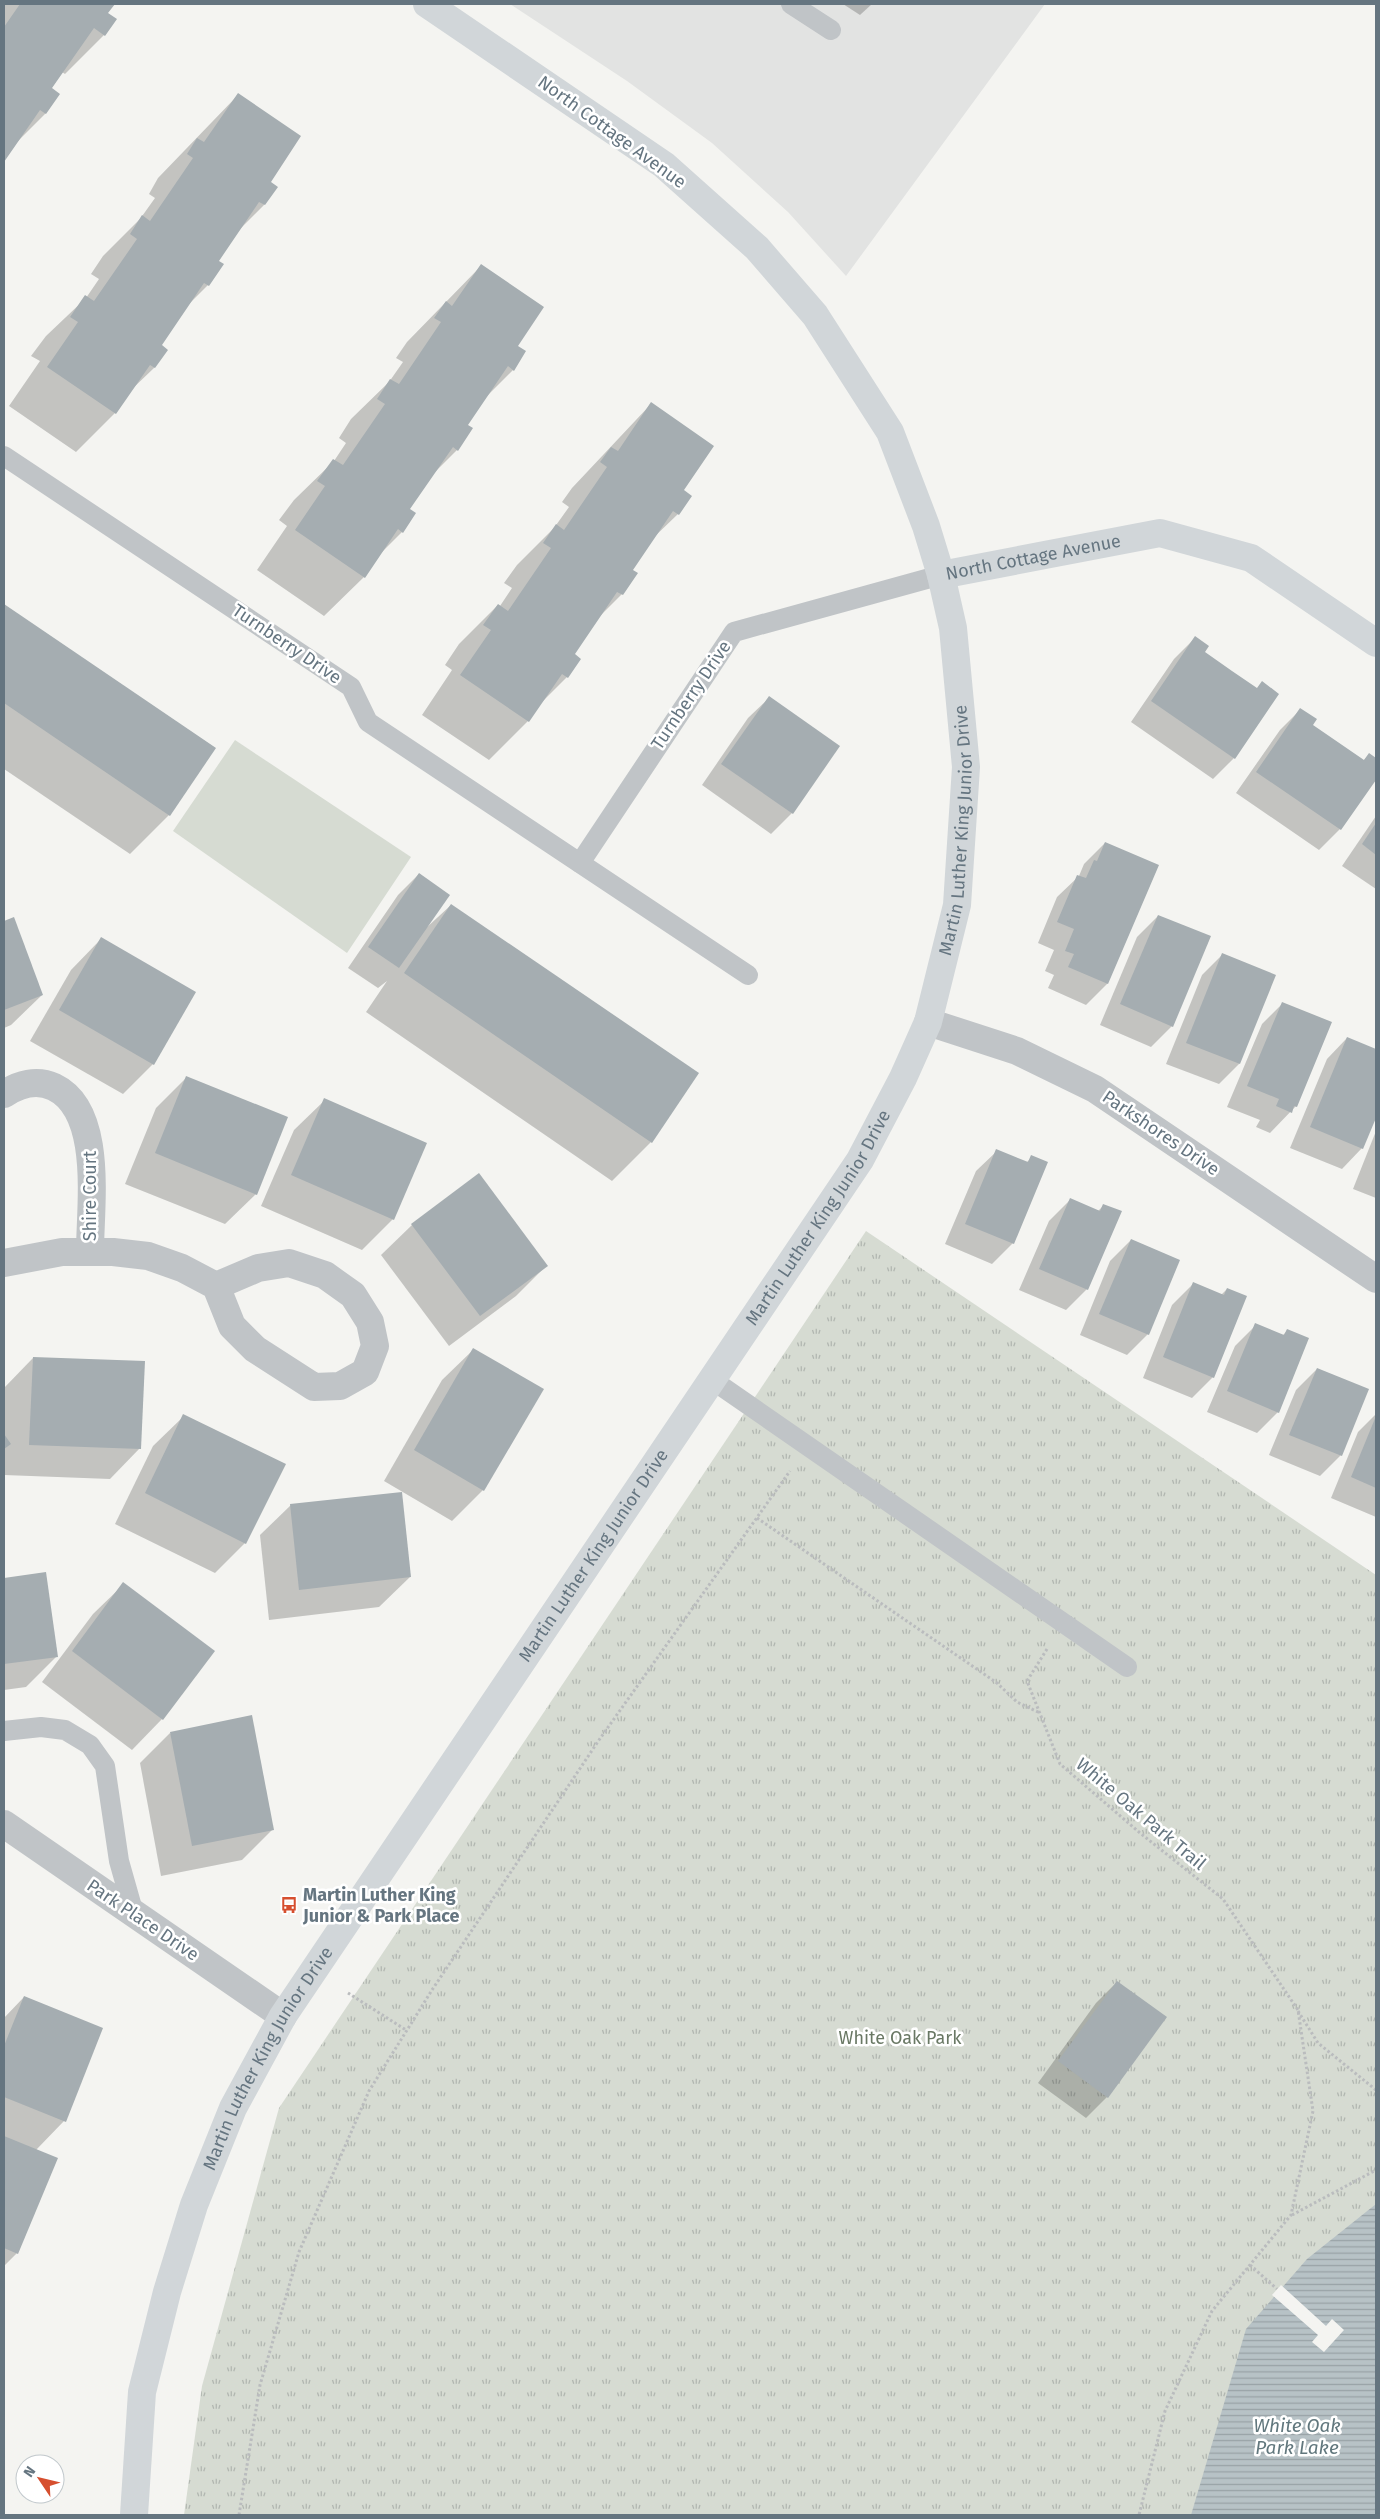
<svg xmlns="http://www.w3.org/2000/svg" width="1380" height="2519" font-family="'Fira Sans',sans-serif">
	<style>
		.built { fill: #e2e3e2 }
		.park { fill: url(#park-tufts) }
		.garden { fill: #d6dbd2 }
		.water { fill: url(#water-rules) }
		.pier { fill: #f4f4f1 }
		.shadow { fill: #0003 }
		.building { fill: #a5adb1 }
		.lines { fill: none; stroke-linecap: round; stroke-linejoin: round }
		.path { stroke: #babcbe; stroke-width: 3; stroke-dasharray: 2.5 2.5; stroke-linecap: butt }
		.lane { stroke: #c0c4c7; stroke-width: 20 }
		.street { stroke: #c0c4c7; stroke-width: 28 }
		.secondary { stroke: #d1d6d9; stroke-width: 28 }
		.labels { text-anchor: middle; stroke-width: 5; stroke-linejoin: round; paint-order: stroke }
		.street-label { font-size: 18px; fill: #657580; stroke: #fff }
		.poi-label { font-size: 18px; font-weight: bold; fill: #657580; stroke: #fff; text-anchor: start }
		.park-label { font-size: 18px; fill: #697864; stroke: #fff }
		.water-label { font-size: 19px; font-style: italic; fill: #61777d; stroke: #fff }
	</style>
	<defs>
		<pattern id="park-tufts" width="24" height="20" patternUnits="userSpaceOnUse" patternTransform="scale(1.25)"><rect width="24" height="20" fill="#d6dbd2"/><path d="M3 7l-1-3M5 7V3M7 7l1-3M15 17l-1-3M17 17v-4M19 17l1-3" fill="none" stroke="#b1b6b0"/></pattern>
		<pattern id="water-rules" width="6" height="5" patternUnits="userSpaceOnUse" patternTransform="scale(1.25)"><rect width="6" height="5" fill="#b7c2c6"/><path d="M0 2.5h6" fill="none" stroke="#98a2a6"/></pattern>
	</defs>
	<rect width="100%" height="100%" fill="#f4f4f1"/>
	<polygon class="built" points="510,4 1045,4 846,276 788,212 712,143 627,81"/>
	<polygon class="park" points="866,1231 1376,1575 1376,2515 184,2515 202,2386 279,2108"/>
	<polygon class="garden" points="235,740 411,857 347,953 173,831"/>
	<polygon class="water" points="1376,2204 1376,2515 1191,2515 1246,2329 1307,2259"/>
	<polygon class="pier" points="1281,2285 1326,2326 1332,2319 1344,2330 1324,2352 1312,2342 1318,2335 1272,2295"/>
	<g class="shadow">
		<polygon points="4,4 113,4 107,14 104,35 65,74 62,72 51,89 59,94 45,114 16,143 4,160"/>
		<polygon points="843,4 872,4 860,15"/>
		<polygon points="238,95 269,182 264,205 238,231 217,261 208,285 187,306 160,346 166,350 154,368 130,391 115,413 76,452 9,406 40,361 31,356 46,336 86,298 99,279 91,274 103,256 140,219 155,198 149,194 158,178"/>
		<polygon points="481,266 516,346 513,370 484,399 466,425 457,450 433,474 408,509 402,532 376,558 364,577 324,616 257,570 287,526 279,520 294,500 334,461 346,443 339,438 351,419 389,382 403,362 396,358 407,342"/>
		<polygon points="651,404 682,491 678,514 651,540 631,570 622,594 599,617 573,655 567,677 541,703 528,721 489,760 422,715 452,670 445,665 459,644 498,605 500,606 512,588 504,583 517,565 554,528 569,507 562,502 572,488"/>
		<polygon points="4,606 215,748 169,815 130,854 4,769"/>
		<polygon points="1195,638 1203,652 1256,689 1234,758 1213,779 1131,722 1174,659"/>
		<polygon points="769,698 792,813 771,834 702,785 748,718"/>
		<polygon points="1301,709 1311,725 1363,761 1369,755 1376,759 1376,777 1340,829 1319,850 1236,793 1280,730"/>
		<polygon points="1376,816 1376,889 1342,866"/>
		<polygon points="1105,843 1157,865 1107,984 1086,1005 1048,988 1054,975 1045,971 1054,950 1038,943 1057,897 1079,876 1084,864"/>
		<polygon points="419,874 425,929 451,905 651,1142 612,1181 366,1012 387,981 378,988 348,968 398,895"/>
		<polygon points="1158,916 1172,1026 1151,1047 1100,1025 1137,937"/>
		<polygon points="13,919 42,995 11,1025 4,1028 4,922"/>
		<polygon points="101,939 153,1064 123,1094 30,1041 71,970"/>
		<polygon points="1223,954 1239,1064 1219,1084 1166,1064 1202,975"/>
		<polygon points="1283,1003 1296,1106 1270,1133 1256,1127 1260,1120 1227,1107 1262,1024"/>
		<polygon points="1347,1038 1376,1050 1376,1114 1362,1148 1342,1169 1290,1148 1327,1059"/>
		<polygon points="186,1078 256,1194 225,1224 125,1184 156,1108"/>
		<polygon points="325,1100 393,1219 362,1250 261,1206 294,1130"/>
		<polygon points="1376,1131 1376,1198 1353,1189"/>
		<polygon points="997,1151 1026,1163 1032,1157 1013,1243 992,1264 945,1244 976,1171"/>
		<polygon points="1070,1200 1097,1212 1104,1205 1087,1289 1066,1310 1019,1290 1049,1221"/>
		<polygon points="412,1225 546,1266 516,1296 449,1346 381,1255"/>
		<polygon points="1131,1240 1148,1334 1127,1355 1080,1335 1110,1261"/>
		<polygon points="1193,1284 1221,1295 1227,1289 1213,1377 1192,1398 1143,1378 1172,1305"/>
		<polygon points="1256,1325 1282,1336 1287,1331 1278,1412 1257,1433 1207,1412 1235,1346"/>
		<polygon points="473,1350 542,1389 483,1490 452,1521 384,1481 442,1380"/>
		<polygon points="33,1358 140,1448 110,1479 4,1475 4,1388"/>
		<polygon points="1317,1369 1341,1455 1320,1476 1269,1455 1296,1390"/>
		<polygon points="1376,1414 1376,1517 1331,1498 1358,1432"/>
		<polygon points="184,1416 245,1543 215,1573 115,1524 153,1446"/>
		<polygon points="291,1505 410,1577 379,1607 269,1620 260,1535"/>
		<polygon points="45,1573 57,1656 26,1687 4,1690 4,1579"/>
		<polygon points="124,1584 162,1719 132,1750 42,1682 93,1614"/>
		<polygon points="170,1733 273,1829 242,1860 161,1876 140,1763"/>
		<polygon points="1117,1982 1107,2097 1086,2118 1038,2083 1096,2003"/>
		<polygon points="24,1997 64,2121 36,2150 17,2253 4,2266 4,2018"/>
	</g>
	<g class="building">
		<polygon points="20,4 115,4 108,13 117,19 105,36 94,28 52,88 60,94 46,114 40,110 4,162 4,27"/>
		<polygon points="238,93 301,136 271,182 278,187 265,205 259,202 219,261 224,264 209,286 204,283 162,345 168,350 155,368 150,365 116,414 47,367 78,322 70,317 85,295 94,301 137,239 130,234 142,215 150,221 193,158 187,154 197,138 204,142"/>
		<polygon points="481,264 544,307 518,346 526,351 514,371 508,366 468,425 473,428 458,451 453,447 410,509 416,513 403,533 398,529 365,578 295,530 325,486 317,481 333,459 343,465 385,404 377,399 390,379 399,384 441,322 434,318 446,301 452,306"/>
		<polygon points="651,402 714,446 684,490 692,496 679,515 673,511 633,570 638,573 623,595 617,592 575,654 581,659 568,678 562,674 529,722 460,675 491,630 483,625 498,604 508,611 551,548 543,543 556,524 564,530 607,467 600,462 611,447 618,451"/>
		<polygon points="4,604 216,748 170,816 4,703"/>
		<polygon points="1195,636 1209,646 1205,652 1232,671 1257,688 1262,681 1279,694 1235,759 1151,701"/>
		<polygon points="769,696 840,746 793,814 721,764"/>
		<polygon points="1300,708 1317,719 1313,725 1364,760 1369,753 1376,758 1376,780 1341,830 1256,772"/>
		<polygon points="1376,823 1376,855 1362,844"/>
		<polygon points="1105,842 1159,865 1108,984 1068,967 1074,954 1065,951 1074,929 1057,922 1077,875 1086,878 1094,860 1097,861"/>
		<polygon points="419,873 450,895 399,968 368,947"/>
		<polygon points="451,904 699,1073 652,1143 404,973"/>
		<polygon points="1158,915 1211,936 1173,1027 1120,1004"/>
		<polygon points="14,917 43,995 4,1010 4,921"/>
		<polygon points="101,937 196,992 154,1065 59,1010"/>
		<polygon points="1222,953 1276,975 1240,1064 1186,1043"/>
		<polygon points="1282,1002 1332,1022 1297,1107 1294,1106 1292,1113 1276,1106 1279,1099 1247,1086"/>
		<polygon points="1347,1037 1376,1049 1376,1118 1363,1149 1310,1127"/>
		<polygon points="186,1076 288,1117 257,1195 155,1153"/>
		<polygon points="324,1098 427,1143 394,1220 291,1175"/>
		<polygon points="996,1149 1028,1162 1031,1155 1048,1162 1014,1244 965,1224"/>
		<polygon points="479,1173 548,1266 480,1316 411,1224"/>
		<polygon points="1070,1198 1100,1211 1103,1204 1122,1211 1088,1290 1039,1269"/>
		<polygon points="1131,1239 1180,1260 1149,1335 1099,1314"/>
		<polygon points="1193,1282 1224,1295 1227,1288 1247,1296 1214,1378 1163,1357"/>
		<polygon points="1255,1323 1284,1335 1287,1329 1309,1338 1279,1413 1227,1391"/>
		<polygon points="473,1348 544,1389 484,1491 414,1450"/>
		<polygon points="33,1357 145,1361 141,1449 29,1445"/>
		<polygon points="1317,1368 1369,1389 1342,1456 1289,1435"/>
		<polygon points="183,1414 286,1464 246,1544 145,1493"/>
		<polygon points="1376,1416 1376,1488 1351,1477"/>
		<polygon points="4,1434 11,1444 4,1449"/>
		<polygon points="402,1492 411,1577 299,1590 290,1504"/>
		<polygon points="46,1572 58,1657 4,1664 4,1578"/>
		<polygon points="123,1582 215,1651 163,1720 72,1651"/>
		<polygon points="252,1715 274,1830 192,1846 170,1732"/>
		<polygon points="1117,1981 1167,2017 1108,2098 1058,2061"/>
		<polygon points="24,1996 103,2028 66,2122 4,2097 4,2046"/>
		<polygon points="4,2136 58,2158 18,2254 4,2248"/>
	</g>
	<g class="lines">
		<g class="path">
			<polyline points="757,1518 997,1683 1017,1702 1040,1713"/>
			<polyline points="1047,1649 1027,1681 1060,1764 1140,1833 1223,1899 1298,2010 1313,2111 1291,2215 1212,2311 1165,2411 1139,2515"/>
			<polyline points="348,1993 406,2030"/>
			<polyline points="1298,2011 1318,2043 1376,2090"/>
			<polyline points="1292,2215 1376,2170"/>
			<polyline points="1250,2265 1277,2289"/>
			<polyline points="239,2515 260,2385 299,2252 369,2091 432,1990 599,1740 790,1471"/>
		</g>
		<g class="lane">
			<polyline points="791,4 831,30"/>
			<polyline points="4,456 351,687 368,722 748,975"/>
			<polyline points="580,863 734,632 941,575"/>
			<polyline points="711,1379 1127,1667"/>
			<polyline points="4,1731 41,1727 65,1730 90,1745 105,1766 119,1861 134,1914"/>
		</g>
		<g class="street">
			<polyline points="928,1022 1017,1051 1095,1089 1376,1279"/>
			<path d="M 4,1094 C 19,1084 37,1079 54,1087 C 104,1111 90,1206 90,1252"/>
			<polyline points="4,1263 62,1252 113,1252 148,1256 182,1268 216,1286 232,1326 255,1349 314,1387 340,1386 365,1372 375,1346 370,1322 353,1295 325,1275 289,1263 258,1268 216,1286"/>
			<polyline points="4,1824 283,2016"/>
		</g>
		<g class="secondary">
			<path id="s1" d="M 941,575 L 1160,533 L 1251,558 L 1376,643"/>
			<path id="s2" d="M 134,2515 L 142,2392 L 167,2292 L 194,2205 L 233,2108 L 283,2016 L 860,1160 L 903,1078 L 928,1022 L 957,905 L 966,767 L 953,628 L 941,575 L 926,526 L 890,432 L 815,315 L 757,248 L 664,165 L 427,4"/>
		</g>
	</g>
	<defs>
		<g id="bus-bare" transform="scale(1.35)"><path d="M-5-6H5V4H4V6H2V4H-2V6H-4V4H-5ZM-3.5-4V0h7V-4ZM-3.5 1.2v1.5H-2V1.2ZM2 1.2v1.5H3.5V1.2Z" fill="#d64f2f" stroke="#fff" stroke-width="2.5" paint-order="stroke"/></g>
	</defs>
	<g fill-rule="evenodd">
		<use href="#bus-bare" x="289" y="1905"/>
	</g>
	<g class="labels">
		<g class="street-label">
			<text transform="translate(612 132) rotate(36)" y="6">North Cottage Avenue</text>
			<text dy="6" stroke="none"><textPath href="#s1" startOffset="94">North Cottage Avenue</textPath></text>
			<text transform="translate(287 644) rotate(34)" y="6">Turnberry Drive</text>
			<text transform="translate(691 695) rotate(-56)" y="6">Turnberry Drive</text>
			<text dy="6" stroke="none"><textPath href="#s2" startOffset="1908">Martin Luther King Junior Drive</textPath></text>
			<text transform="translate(1161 1133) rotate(34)" y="6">Parkshores Drive</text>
			<text transform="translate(90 1196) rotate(-90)" y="6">Shire Court</text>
			<text dy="6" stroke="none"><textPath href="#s2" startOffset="1488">Martin Luther King Junior Drive</textPath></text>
			<text dy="6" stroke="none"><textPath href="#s2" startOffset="1082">Martin Luther King Junior Drive</textPath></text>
			<text transform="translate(1141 1814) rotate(40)" y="6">White Oak Park Trail</text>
			<text transform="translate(143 1920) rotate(34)" y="6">Park Place Drive</text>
			<text dy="6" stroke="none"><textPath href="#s2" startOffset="482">Martin Luther King Junior Drive</textPath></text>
		</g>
		<g class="poi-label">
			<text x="303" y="1901">Martin Luther King<tspan x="303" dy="21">Junior &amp; Park Place</tspan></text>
		</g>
		<g class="park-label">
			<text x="900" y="2044">White Oak Park</text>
		</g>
		<g class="water-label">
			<text x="1297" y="2432">White Oak<tspan x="1297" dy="22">Park Lake</tspan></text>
		</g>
	</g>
	<rect width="1380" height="2519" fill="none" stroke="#657580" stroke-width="10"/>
	<g transform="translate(40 2479) rotate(305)"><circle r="24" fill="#ffffff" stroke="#c1c8cc"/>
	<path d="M0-4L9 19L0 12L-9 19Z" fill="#d64f2f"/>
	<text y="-8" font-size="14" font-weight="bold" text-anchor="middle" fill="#657580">N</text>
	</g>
</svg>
